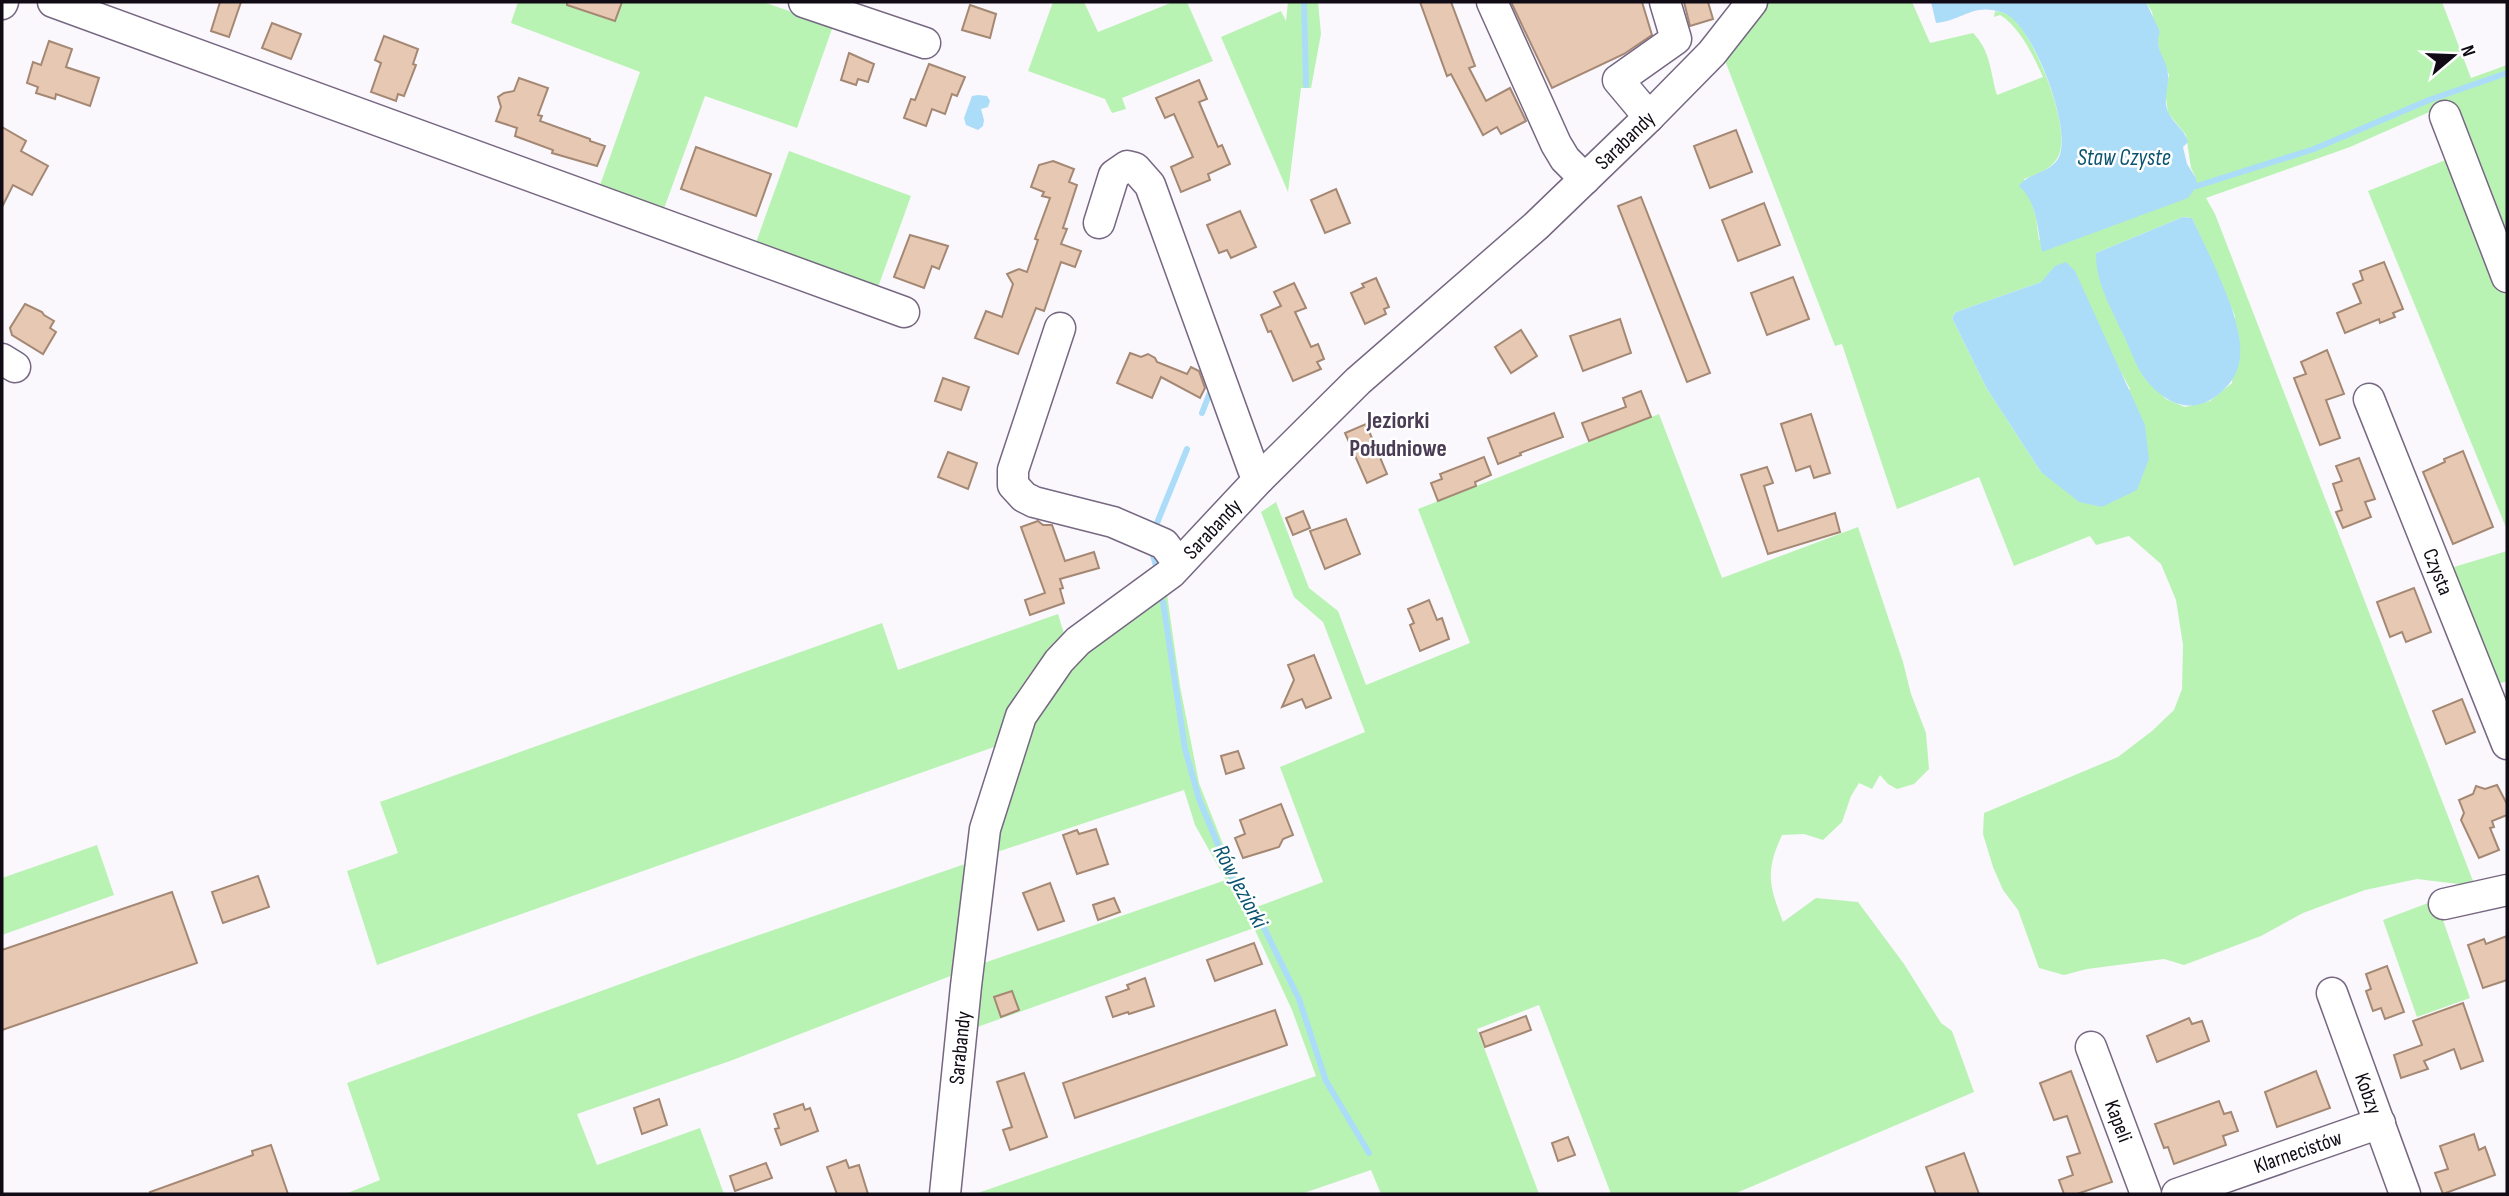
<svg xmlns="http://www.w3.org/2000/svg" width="2509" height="1196" font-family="'Sofia Sans Condensed',sans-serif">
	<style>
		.green { fill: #b9f3b4; fill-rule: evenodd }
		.water { fill: #acddf8 }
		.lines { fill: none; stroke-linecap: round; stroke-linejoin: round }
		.stream { stroke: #acddf8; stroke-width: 6 }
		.building { fill: #e7c9b3; stroke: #a48873; stroke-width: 2 }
		.minor-casing { stroke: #766782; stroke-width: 33 }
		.minor { stroke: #fff; stroke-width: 30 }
		.labels { text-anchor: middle; stroke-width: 5; stroke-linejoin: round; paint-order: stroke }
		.street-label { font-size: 21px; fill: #100b15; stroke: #fff }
		.water-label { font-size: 23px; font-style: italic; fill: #0b5471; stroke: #fff }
		.quarter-label { font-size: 24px; font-weight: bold; fill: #4a3c55; stroke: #fff }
	</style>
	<rect width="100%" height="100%" fill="#faf7fd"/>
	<g class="green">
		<polygon points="518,2 763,2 833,26 797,128 705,96 662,214 598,191 640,72 511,23"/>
		<polygon points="1053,2 1084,2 1098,32 1173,2 1187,2 1213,61 1122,98 1126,109 1112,113 1105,99 1028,71"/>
		<polygon points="1288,2 1318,2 1321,34 1311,88 1301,88 1288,192 1221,37 1281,11 1286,21"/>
		<path d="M 1769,2 L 1912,2 L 1930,43 L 1973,33 C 1991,51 1990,72 1997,95 L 2043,77 C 2034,57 2020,27 2000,15 L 1994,17 L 1995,11 C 2000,12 2007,13 2011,16 C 2034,35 2076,135 2056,160 C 2048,171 2036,175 2024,179 L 2036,217 L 2039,240 L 2196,178 L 2191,168 L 2186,135 L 2168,113 L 2165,91 L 2169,75 L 2160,53 L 2152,12 L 2146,2 L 2442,2 L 2471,78 L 2507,65 L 2507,248 L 2434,110 L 2350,147 L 2206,198 L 2215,214 L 2475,886 L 2417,879 L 2365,890 L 2303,913 L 2261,936 L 2184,965 L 2164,959 L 2087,969 L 2064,975 L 2039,968 L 2018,910 L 2003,890 L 1993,867 L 1983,834 L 1984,813 L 2118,757 L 2152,731 L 2174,710 L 2182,689 L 2183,645 L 2176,600 L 2161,564 L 2129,536 L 2096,545 L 2090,536 L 2014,566 L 1979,477 L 1897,509 L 1842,344 L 1835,346 L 1724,58 ZM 2183,217 L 2192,218 L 2235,316 L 2232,383 L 2210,401 L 2185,407 L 2166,399 L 2143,376 L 2096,253 ZM 2041,282 L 2116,363 L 2130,389 L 2041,472 L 1987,389 L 1952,318 L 1956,312 Z"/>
		<polygon points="789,151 911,196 877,290 754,248"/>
		<polygon points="2453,157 2507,299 2507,530 2368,191"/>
		<path d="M 1659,414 L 1722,578 L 1858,527 L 1903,662 L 1911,694 L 1926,733 L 1929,769 L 1914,784 L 1897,789 L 1888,784 L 1880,775 L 1872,789 L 1859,783 L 1851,796 L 1842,822 L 1823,840 L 1804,834 L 1782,835 C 1765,872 1769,885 1783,922 L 1816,898 L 1858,902 L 1904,964 L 1941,1023 L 1952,1031 L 1974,1092 L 1734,1194 L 1611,1194 L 1539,1005 L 1477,1029 L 1539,1194 L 1381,1194 L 1371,1170 L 1301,1194 L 975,1194 L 1316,1076 L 1292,1010 L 1254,928 L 969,1030 L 978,965 L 1226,880 L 1195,825 L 1184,790 L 991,854 L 1039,708 L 1095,641 L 1167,594 L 1180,686 L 1199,783 L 1235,875 L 1254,908 L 1323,882 L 1280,767 L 1365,732 L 1323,622 L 1294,597 L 1261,512 L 1276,502 L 1309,588 L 1338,611 L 1366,685 L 1470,643 L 1418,509 Z"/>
		<polygon points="2507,551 2507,681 2491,686 2444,570"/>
		<polygon points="1058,614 1066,640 1011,703 994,747 377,965 347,871 398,853 380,802 882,623 898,670"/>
		<polygon points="97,845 114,895 2,935 2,878"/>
		<polygon points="965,864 953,975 730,1061 577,1114 597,1165 700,1128 724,1194 345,1194 380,1180 347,1083 695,957"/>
		<polygon points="2436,900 2470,998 2417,1017 2383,920"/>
	</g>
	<g class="water">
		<path d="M 1931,2 L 2146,2 L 2160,32 C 2153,49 2168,60 2168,75 C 2169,89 2162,100 2169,114 C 2175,125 2185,130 2188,142 L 2183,147 L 2187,164 L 2196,178 L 2197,186 L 2188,198 L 2042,252 C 2037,228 2038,204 2019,186 C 2028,173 2048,174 2058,159 C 2074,132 2033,24 2004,13 C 1972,2 1965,20 1936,23 Z"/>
		<polygon points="978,95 987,96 990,101 988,107 981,109 984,120 983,126 978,130 966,125 964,118 972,96"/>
		<path d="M 2183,217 L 2192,218 C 2208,253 2236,305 2240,343 C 2242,365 2236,380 2219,394 C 2191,417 2163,403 2143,376 C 2134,362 2128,343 2120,328 C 2109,304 2095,279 2096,253 Z"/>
		<polygon points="2066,262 2075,271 2145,425 2149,459 2137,490 2102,507 2079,502 2041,472 1987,389 1952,318 1956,312 2041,282 2055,266"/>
	</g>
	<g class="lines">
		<g class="stream">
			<polyline points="1304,2 1306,85"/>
			<polyline points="2197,186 2314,149 2429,100 2507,73"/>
			<polyline points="1202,413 1212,387"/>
			<polyline points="1155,528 1187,449"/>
			<polyline points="1151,548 1156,566"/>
			<polyline points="1163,602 1185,749 1199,799 1231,876 1264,928 1299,999 1326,1081 1369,1153"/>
		</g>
	</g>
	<g class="building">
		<polygon points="220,2 241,2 229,37 211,31"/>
		<polygon points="567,2 622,2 615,21 567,5"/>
		<polygon points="1420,2 1451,2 1475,66 1469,68 1486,101 1510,88 1526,121 1501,134 1497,127 1483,135 1451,74 1447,76"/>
		<polygon points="1511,2 1642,2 1652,35 1624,54 1552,88"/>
		<polygon points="1684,2 1708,2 1713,19 1690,26"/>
		<polygon points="970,5 996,14 990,38 962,30"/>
		<polygon points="272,23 301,34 291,59 262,48"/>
		<polygon points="384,36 418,49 413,64 416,65 404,96 398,94 396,101 371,92 381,63 375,60"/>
		<polygon points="49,41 72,49 66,67 99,78 90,106 56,94 55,99 36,93 38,87 27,83 33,62 41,65"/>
		<polygon points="849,53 874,64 868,82 858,79 856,85 841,80"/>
		<polygon points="929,64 965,77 957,96 952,94 945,114 932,109 926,126 904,118 911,99 915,100"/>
		<polygon points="519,78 548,88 538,115 542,116 540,121 590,139 590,141 605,146 597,166 552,153 553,150 515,136 517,128 496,121 501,107 498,97 504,93 514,91"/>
		<polygon points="1199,80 1207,99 1199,102 1218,147 1222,145 1230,164 1208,174 1210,180 1181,192 1171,167 1193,157 1174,114 1165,118 1156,98"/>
		<polygon points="2,127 26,141 21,151 48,166 32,195 13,185 2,207"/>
		<polygon points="1736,130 1752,172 1710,188 1694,146"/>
		<polygon points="696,147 771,174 756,216 681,189"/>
		<polygon points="1053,161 1074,169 1069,182 1077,185 1063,228 1067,229 1061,244 1081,251 1075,267 1061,262 1044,311 1036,308 1018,354 975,338 986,311 1002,317 1013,284 1007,274 1019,269 1027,272 1038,240 1035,239 1050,198 1042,196 1044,192 1031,187 1039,165"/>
		<polygon points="1336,189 1350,223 1325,233 1311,200"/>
		<polygon points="1641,197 1710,373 1687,382 1618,206"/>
		<polygon points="1764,203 1780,245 1738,261 1722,220"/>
		<polygon points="1240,211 1256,247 1231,258 1227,250 1219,253 1207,225"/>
		<polygon points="910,235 948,246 939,269 932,266 924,288 894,277"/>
		<polygon points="2384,262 2403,309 2393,313 2395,317 2380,323 2379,319 2345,333 2337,313 2361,303 2353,284 2363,280 2360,271"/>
		<polygon points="1793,277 1809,319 1767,335 1751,293"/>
		<polygon points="1376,278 1389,307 1384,309 1386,314 1365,324 1351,293 1364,287 1362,284"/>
		<polygon points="1294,283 1306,308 1295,312 1311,347 1318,344 1324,359 1317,362 1321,369 1293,381 1271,331 1268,332 1261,315 1281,306 1274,292"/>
		<polygon points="25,304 42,312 44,315 54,321 50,328 56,332 43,354 12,335 10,328"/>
		<polygon points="1620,319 1631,353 1583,371 1570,336"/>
		<polygon points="1521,330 1537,356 1511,373 1495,347"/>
		<polygon points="2327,350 2344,394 2326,400 2340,438 2320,445 2294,378 2306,374 2301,362"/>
		<polygon points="1130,353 1141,357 1148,354 1155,358 1157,362 1187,374 1191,367 1199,371 1205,388 1200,398 1161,377 1152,398 1117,383"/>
		<polygon points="943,378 969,387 961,410 935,401"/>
		<polygon points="1641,391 1651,417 1589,441 1582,423 1626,407 1623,398"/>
		<polygon points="1554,413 1563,437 1520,453 1521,455 1498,464 1488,438"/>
		<polygon points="1811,414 1830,473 1814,478 1810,466 1796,471 1781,424"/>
		<polygon points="1366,424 1387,474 1367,483 1345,433"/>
		<polygon points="2463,451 2493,527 2453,544 2423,472 2445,462 2444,459"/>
		<polygon points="948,452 977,463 968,489 938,477"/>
		<polygon points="1484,457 1491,475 1475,482 1476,486 1438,501 1431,483 1442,479 1440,474"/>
		<polygon points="2359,458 2375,499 2365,502 2371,517 2343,528 2336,512 2342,510 2333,484 2342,481 2336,466"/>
		<polygon points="1767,467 1773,483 1764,486 1778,531 1835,513 1840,532 1768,554 1741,475"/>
		<polygon points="1303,511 1310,528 1293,535 1286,518"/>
		<polygon points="1346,519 1360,554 1325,569 1310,531"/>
		<polygon points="1038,521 1043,525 1052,525 1065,561 1094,552 1099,568 1060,579 1063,588 1060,589 1064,603 1030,615 1025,600 1045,593 1021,527"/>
		<polygon points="2414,588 2431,632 2406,642 2402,632 2390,637 2377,602"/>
		<polygon points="1429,600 1437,620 1442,618 1449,639 1420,651 1410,625 1414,623 1408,609"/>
		<polygon points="1314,655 1331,698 1306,708 1302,699 1282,707 1294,680 1288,665"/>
		<polygon points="2462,699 2475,732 2446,744 2433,711"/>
		<polygon points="1238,751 1244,768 1226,774 1221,756"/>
		<polygon points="2497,785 2507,804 2507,815 2492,821 2494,827 2490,828 2499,850 2479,858 2461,820 2464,813 2459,800 2473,794 2476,786 2485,789"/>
		<polygon points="1281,804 1293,835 1283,839 1279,847 1243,858 1235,838 1245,834 1240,820"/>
		<polygon points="1096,829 1108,864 1077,874 1063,835 1077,830 1079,834"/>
		<polygon points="258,876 269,907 223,923 212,892"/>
		<polygon points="1050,883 1064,921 1038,930 1023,893"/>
		<polygon points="172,892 197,963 2,1030 2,950"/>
		<polygon points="1114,898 1120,912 1098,920 1093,905"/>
		<polygon points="2507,936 2507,980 2483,988 2468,945 2484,939 2486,944"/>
		<polygon points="1254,943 1262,964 1215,981 1207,960"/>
		<polygon points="2387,966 2404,1012 2385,1019 2381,1008 2373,1011 2366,991 2371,989 2366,974"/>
		<polygon points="1145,978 1154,1006 1129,1014 1128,1012 1113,1017 1106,997 1129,989 1127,985"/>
		<polygon points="1012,991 1019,1010 1001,1017 994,997"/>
		<polygon points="2463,1003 2483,1061 2461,1069 2454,1049 2424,1061 2428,1069 2401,1078 2394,1055 2422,1045 2413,1021"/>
		<polygon points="1275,1010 1287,1045 1075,1118 1063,1083"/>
		<polygon points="1526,1016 1531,1030 1485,1047 1480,1033"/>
		<polygon points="2189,1018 2192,1024 2202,1021 2209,1041 2157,1062 2147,1036"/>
		<polygon points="2071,1071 2112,1182 2077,1194 2064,1194 2059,1180 2073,1175 2067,1157 2080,1153 2067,1116 2054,1120 2040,1083"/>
		<polygon points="2316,1071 2330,1108 2277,1127 2265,1092"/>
		<polygon points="1024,1073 1047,1137 1010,1150 1003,1130 1012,1127 997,1082"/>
		<polygon points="659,1099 667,1125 642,1134 634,1108"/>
		<polygon points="2219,1101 2224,1114 2231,1112 2238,1131 2223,1136 2226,1145 2174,1164 2168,1147 2164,1148 2155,1124"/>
		<polygon points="803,1104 805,1110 810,1108 818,1131 781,1145 775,1129 779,1128 774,1114"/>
		<polygon points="2474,1134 2479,1150 2485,1147 2495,1175 2443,1194 2435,1173 2448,1169 2440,1146"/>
		<polygon points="1568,1137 1575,1155 1558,1161 1552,1143"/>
		<polygon points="271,1145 288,1194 151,1194 150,1192 253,1155 252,1151"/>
		<polygon points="1964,1153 1979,1194 1936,1194 1926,1167"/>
		<polygon points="846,1160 849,1168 859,1165 868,1194 837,1194 827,1167"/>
		<polygon points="766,1163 772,1178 735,1191 730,1176"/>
	</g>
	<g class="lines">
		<g class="minor-casing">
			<g id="minor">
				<polyline points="53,2 904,312"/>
				<polyline points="804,2 925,43"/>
				<polyline points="1492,2 1556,144 1565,159 1585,179"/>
				<polyline points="2,4 3,2"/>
				<polyline points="2445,116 2507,277"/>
				<polyline points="1649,117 1618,80 1676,39 1665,2"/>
				<polyline points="1099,223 1114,175 1127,166 1135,168 1150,185 1253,469 1259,479"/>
				<polyline points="1060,328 1013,470 1013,485 1024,497 1034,502 1113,522 1164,544 1179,564"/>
				<polyline points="2,359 15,367"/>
				<path id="s1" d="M 2369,399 L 2507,744"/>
				<polyline points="2444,904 2507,890"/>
				<path id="s2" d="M 2332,993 L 2405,1194"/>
				<path id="s3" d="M 2091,1047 L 2146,1194"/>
				<path id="s4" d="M 945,1194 L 966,986 L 985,829 L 1021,716 L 1059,661 L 1078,641 L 1171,573 L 1259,479 L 1358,381 L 1536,226 L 1649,117 L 1712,53 L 1752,2"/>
				<path id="s5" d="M 2177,1194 L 2380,1123"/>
			</g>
		</g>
		<use href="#minor" class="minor"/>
	</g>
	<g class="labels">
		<g class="street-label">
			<text dy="7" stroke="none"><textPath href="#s4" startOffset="1323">Sarabandy</textPath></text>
			<text dy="7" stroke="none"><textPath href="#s4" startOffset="756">Sarabandy</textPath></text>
			<text dy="7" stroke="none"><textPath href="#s1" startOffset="186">Czysta</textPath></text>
			<text dy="7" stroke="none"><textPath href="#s4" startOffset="147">Sarabandy</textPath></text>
			<text dy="7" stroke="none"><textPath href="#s2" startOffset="107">Kobzy</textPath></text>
			<text dy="7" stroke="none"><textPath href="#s3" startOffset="79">Kapeli</textPath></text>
			<text dy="7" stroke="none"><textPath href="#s5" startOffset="128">Klarnecistów</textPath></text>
		</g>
		<g class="water-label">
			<text x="2124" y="165">Staw Czyste</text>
			<text transform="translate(1241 886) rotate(62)" y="8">Rów Jeziorki</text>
		</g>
		<g class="quarter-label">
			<text x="1398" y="428">Jeziorki<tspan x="1398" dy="28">Południowe</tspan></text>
		</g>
	</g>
	<rect width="2509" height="1196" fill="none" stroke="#100b15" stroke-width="7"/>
	<g transform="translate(2453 56) rotate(71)" stroke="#ffffff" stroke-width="5" paint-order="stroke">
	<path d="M0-5L12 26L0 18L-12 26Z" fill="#100b15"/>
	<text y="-10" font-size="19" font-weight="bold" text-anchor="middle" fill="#100b15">N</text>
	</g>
</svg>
